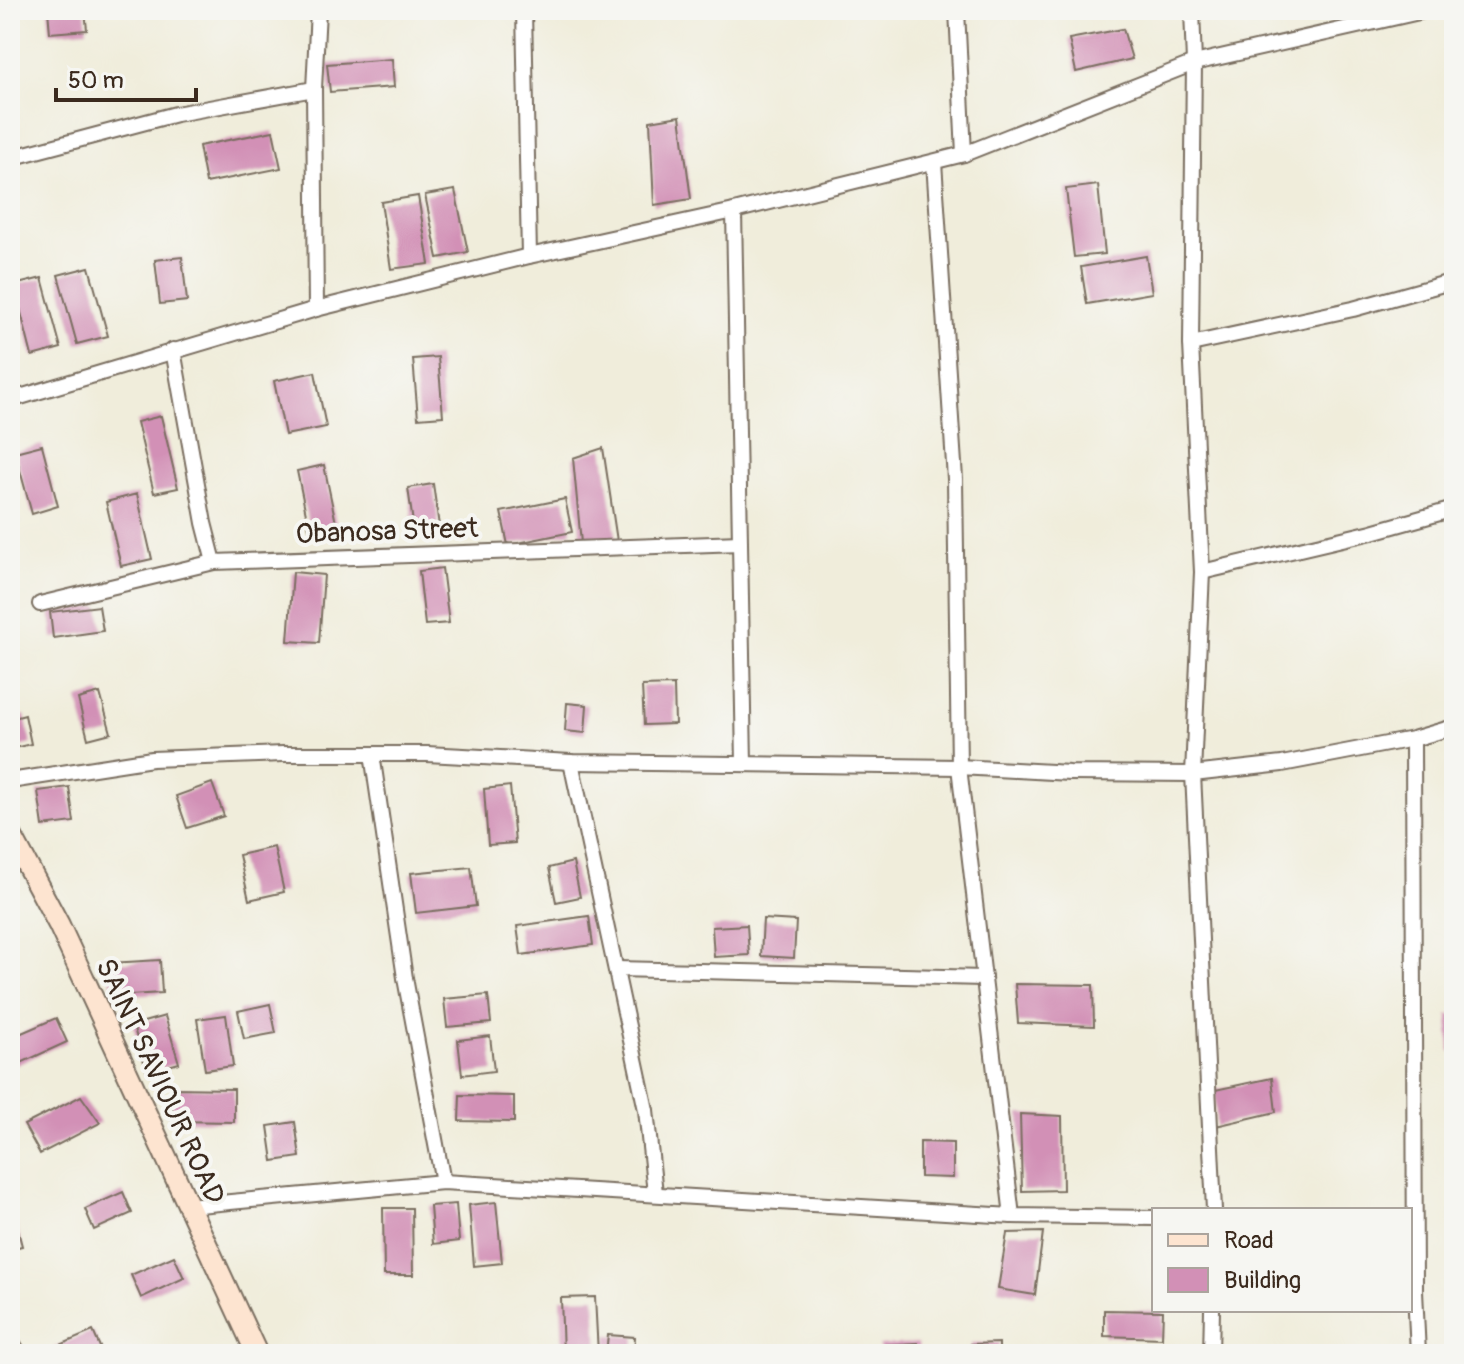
<svg xmlns="http://www.w3.org/2000/svg" width="1464" height="1364" font-family="Pangolin,sans-serif">
	<style>
		.building { fill: #d290b6 }
		.lines { fill: none; stroke-linecap: round; stroke-linejoin: round }
		.street-casing { stroke: #7a6e60; stroke-width: 18 }
		.secondary-casing { stroke: #7a6e60; stroke-width: 24 }
		.street { stroke: #fff; stroke-width: 14 }
		.secondary { stroke: #fde4d0; stroke-width: 20 }
		.labels { text-anchor: middle; stroke-width: 8; stroke-linejoin: round; paint-order: stroke }
		.street-label { font-size: 28px; fill: #3b2a1e; stroke: #f6f6f2 }
	</style>
	<rect width="100%" height="100%" fill="#f6f6f2"/>
	<filter id="ink" filterUnits="userSpaceOnUse"><feTurbulence type="fractalNoise" baseFrequency=".0125" numOctaves="2"/><feDisplacementMap in="SourceGraphic" scale="16" xChannelSelector="R" yChannelSelector="G"/><feConvolveMatrix kernelMatrix="1 2 1 2 8 2 1 2 1" color-interpolation-filters="sRGB"/></filter>
	<filter id="wash" filterUnits="userSpaceOnUse"><feTurbulence type="fractalNoise" baseFrequency=".006" numOctaves="4" result="noise"/><feDisplacementMap in="SourceGraphic" scale="32" xChannelSelector="R" yChannelSelector="G"/><feGaussianBlur stdDeviation="1.8" result="paint"/><feColorMatrix in="noise" values="0 0 0 0 0 0 0 0 0 0 0 0 0 0 0 0 0 1.4 0 .05"/><feComposite in="paint" operator="in"/></filter>
	<g filter="url(#wash)">
		<rect width="100%" height="100%" fill="#f0eddb"/>
		<g id="blocks">
			<g class="building">
				<polygon points="48,10 85,10 87,30 50,33"/>
				<polygon points="1123,29 1132,59 1076,72 1069,39"/>
				<polygon points="392,59 394,87 330,92 327,64"/>
				<polygon points="680,116 691,199 654,205 650,121"/>
				<polygon points="273,131 281,168 206,183 199,146"/>
				<polygon points="1098,185 1105,254 1074,257 1066,189"/>
				<polygon points="455,190 468,252 438,258 425,195"/>
				<polygon points="418,196 429,264 391,269 381,202"/>
				<polygon points="1146,256 1152,293 1087,304 1081,267"/>
				<polygon points="182,257 187,301 160,304 155,260"/>
				<polygon points="89,267 108,336 77,344 58,275"/>
				<polygon points="42,278 61,348 32,356 14,285"/>
				<polygon points="438,357 443,416 418,418 413,359"/>
				<polygon points="315,372 326,427 285,435 274,381"/>
				<polygon points="161,416 178,488 154,493 137,422"/>
				<polygon points="42,445 58,506 32,514 15,452"/>
				<polygon points="603,448 617,541 581,543 573,458"/>
				<polygon points="324,465 337,528 310,533 297,471"/>
				<polygon points="433,484 439,526 414,530 408,488"/>
				<polygon points="137,494 152,559 121,566 106,502"/>
				<polygon points="565,499 572,532 508,545 501,512"/>
				<polygon points="442,568 449,623 425,625 419,571"/>
				<polygon points="293,572 324,575 319,643 288,641"/>
				<polygon points="99,606 103,631 53,638 50,612"/>
				<polygon points="674,685 675,724 644,725 642,686"/>
				<polygon points="100,693 111,733 88,739 78,699"/>
				<polygon points="567,703 587,705 585,733 565,731"/>
				<polygon points="25,715 31,744 10,749 10,719"/>
				<polygon points="212,783 224,816 187,828 176,796"/>
				<polygon points="510,786 515,843 488,845 484,789"/>
				<polygon points="69,787 74,822 43,826 38,791"/>
				<polygon points="274,847 284,892 249,900 239,855"/>
				<polygon points="573,862 580,897 556,902 549,868"/>
				<polygon points="471,867 476,906 416,913 411,873"/>
				<polygon points="589,916 593,945 521,955 517,926"/>
				<polygon points="763,919 796,921 794,958 761,956"/>
				<polygon points="747,925 749,955 714,957 712,927"/>
				<polygon points="160,960 162,993 112,996 110,963"/>
				<polygon points="1015,984 1093,985 1094,1026 1018,1023"/>
				<polygon points="488,995 491,1023 447,1027 444,999"/>
				<polygon points="270,1004 276,1033 244,1039 238,1011"/>
				<polygon points="226,1015 233,1066 205,1070 197,1019"/>
				<polygon points="1448,1015 1454,1015 1454,1052 1450,1052"/>
				<polygon points="165,1016 179,1063 147,1072 133,1025"/>
				<polygon points="56,1018 67,1042 10,1068 10,1038"/>
				<polygon points="490,1036 494,1071 462,1075 458,1040"/>
				<polygon points="1272,1078 1276,1112 1216,1126 1215,1090"/>
				<polygon points="172,1088 234,1089 234,1122 172,1121"/>
				<polygon points="460,1095 514,1096 514,1122 459,1121"/>
				<polygon points="81,1096 100,1123 40,1154 24,1125"/>
				<polygon points="1020,1114 1062,1116 1063,1190 1022,1191"/>
				<polygon points="295,1122 300,1157 273,1161 268,1126"/>
				<polygon points="920,1142 953,1143 953,1178 920,1177"/>
				<polygon points="123,1192 132,1213 94,1230 85,1209"/>
				<polygon points="496,1202 502,1263 474,1266 469,1205"/>
				<polygon points="456,1204 459,1241 433,1244 430,1206"/>
				<polygon points="383,1208 412,1208 413,1275 384,1275"/>
				<polygon points="15,1219 22,1246 10,1249 10,1220"/>
				<polygon points="1043,1232 1035,1295 998,1289 1007,1233"/>
				<polygon points="174,1256 184,1278 141,1298 131,1275"/>
				<polygon points="595,1297 598,1354 563,1354 561,1298"/>
				<polygon points="1104,1310 1163,1311 1162,1338 1104,1336"/>
				<polygon points="93,1331 103,1354 47,1354 46,1351"/>
				<polygon points="608,1335 635,1337 634,1354 606,1354"/>
				<polygon points="918,1343 919,1354 880,1354 879,1345"/>
				<polygon points="999,1343 999,1354 972,1354 971,1344"/>
			</g>
		</g>
	</g>
	<g filter="url(#ink)">
		<use href="#blocks" fill-opacity="0" stroke="#7a6e60" stroke-width="2"/>
		<g class="lines">
			<g class="street-casing">
				<g id="street">
					<polyline points="524,10 529,256"/>
					<polyline points="957,10 964,154"/>
					<polyline points="1192,10 1194,63 1191,344 1202,572 1193,774 1214,1210"/>
					<polyline points="10,158 176,114 314,89"/>
					<polyline points="934,162 955,479 959,767 1012,1216"/>
					<polyline points="734,211 744,764"/>
					<polyline points="316,309 314,89 318,10"/>
					<polyline points="1191,344 1353,309 1454,281"/>
					<polyline points="173,350 204,523 214,562"/>
					<polyline points="10,400 316,309 529,256 734,211 964,154 1194,63 1428,10"/>
					<polyline points="1202,572 1372,532 1454,509"/>
					<polyline points="40,604 214,562 740,543"/>
					<polyline points="1413,739 1415,1291 1418,1354"/>
					<polyline points="372,754 405,978 443,1182"/>
					<polyline points="571,762 646,1110 655,1193"/>
					<polyline points="10,781 152,759 283,754 427,754 571,762 959,767 1070,773 1193,774 1282,764 1413,739 1454,727"/>
					<polyline points="616,969 984,978"/>
					<polyline points="188,1206 443,1182 1012,1216 1154,1218"/>
					<polyline points="10,1339 19,1354"/>
					<polyline points="1211,1354 1212,1310"/>
				</g>
			</g>
			<g class="secondary-casing">
				<polyline id="secondary" points="10,833 59,925 257,1354"/>
			</g>
			<use href="#street" class="street"/>
			<use href="#secondary" class="secondary"/>
		</g>
	</g>
	<g class="labels">
		<g class="street-label">
			<text transform="translate(387 530) rotate(-2)" y="10">Obanosa Street</text>
			<text transform="translate(161 1081) rotate(65)" y="10">SAINT SAVIOUR ROAD</text>
		</g>
	</g>
	<rect width="1464" height="1364" fill="none" stroke="#f6f6f2" stroke-width="40"/>
	<rect x="1152" y="1208" width="260" height="104" fill="#f6f6f2" stroke="#aba49d" stroke-width="2"/>
	<rect x="1168" y="1234" width="40" height="12" fill="#fde4d0" stroke="#aba49d" stroke-width="2"/>
	<text x="1224" y="1248" font-size="24" fill="#3b2a1e">Road</text>
	<rect x="1168" y="1268" width="40" height="24" fill="#d290b6" stroke="#aba49d" stroke-width="2"/>
	<text x="1224" y="1288" font-size="24" fill="#3b2a1e">Building</text>
	<path d="M56 88v12h140v-12" fill="none" stroke="#3b2a1e" stroke-width="4"/>
	<text x="68" y="88" font-size="24" fill="#3b2a1e" stroke="#f6f6f2" stroke-width="6" paint-order="stroke">50 m</text>
</svg>
